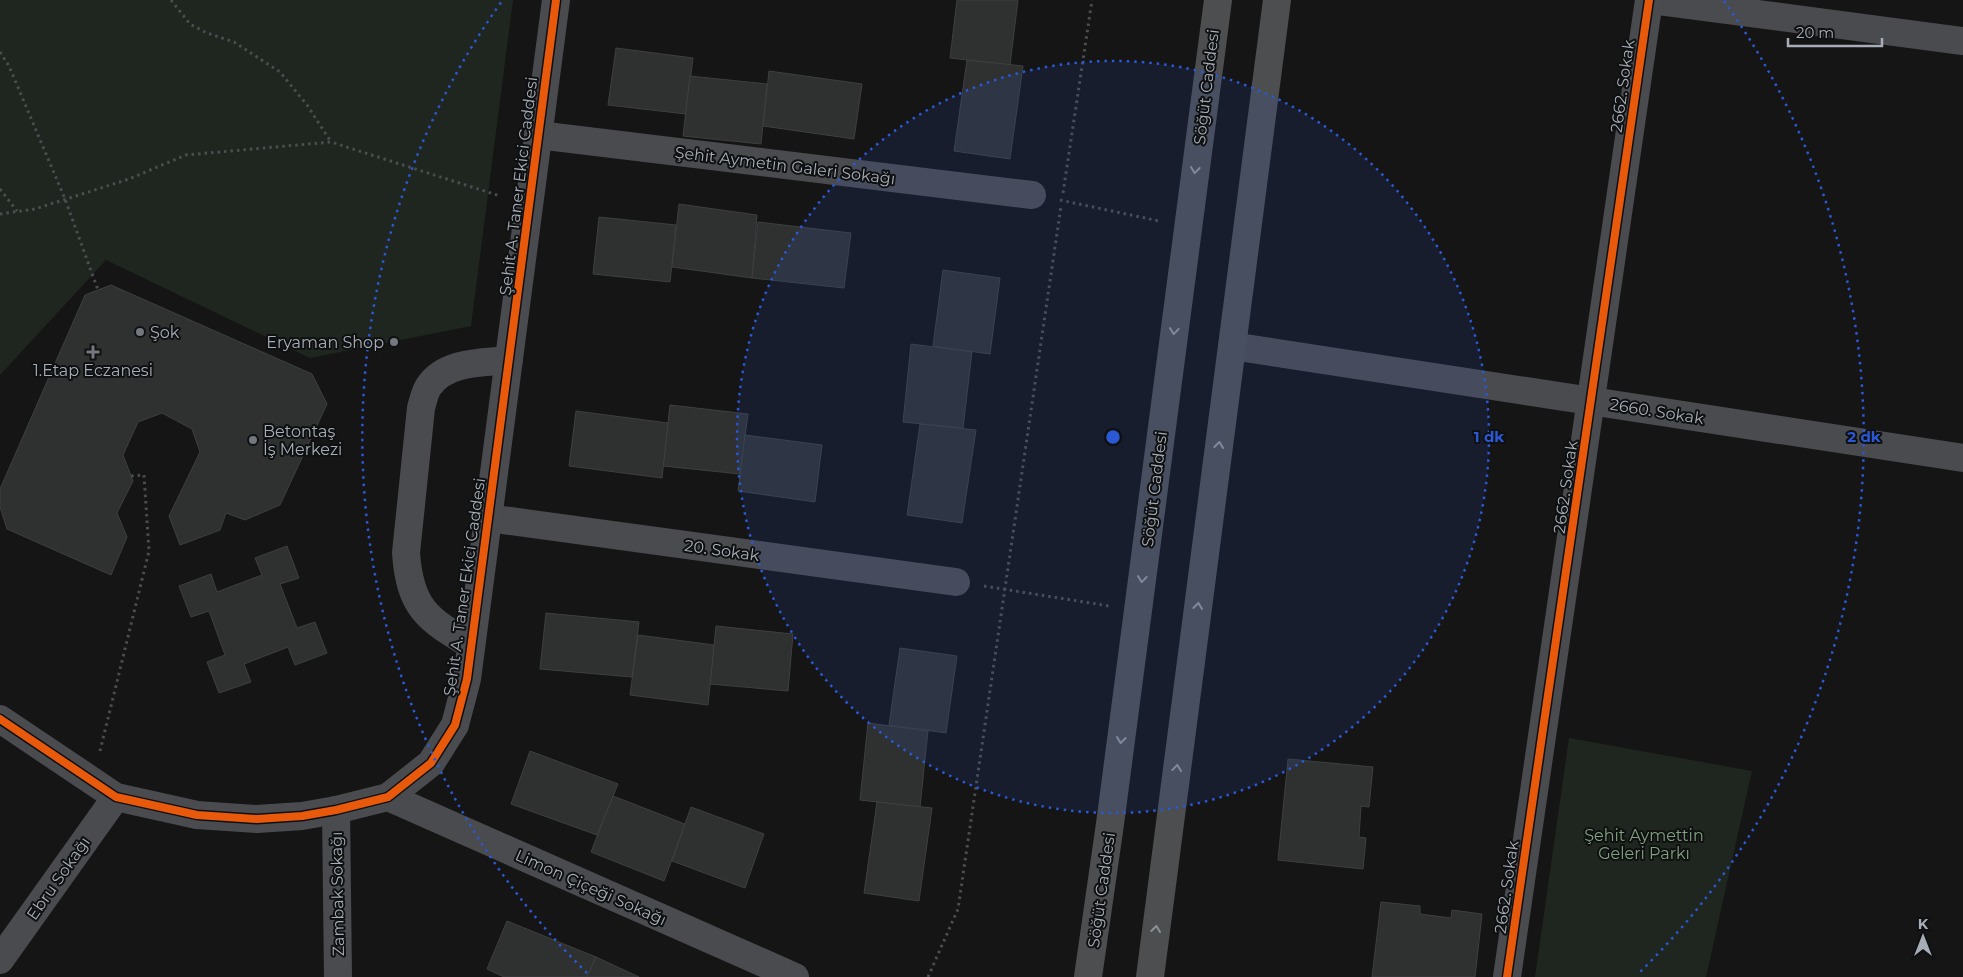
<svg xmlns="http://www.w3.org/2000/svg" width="1963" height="977" font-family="Montserrat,sans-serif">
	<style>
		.green { fill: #1f261f }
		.building { fill: #2f3030; stroke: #3d3f41 }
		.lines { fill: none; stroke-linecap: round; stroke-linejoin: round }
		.path { stroke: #4b4d50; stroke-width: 3; stroke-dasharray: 2.5 4; stroke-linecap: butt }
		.minor { stroke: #4a4b4e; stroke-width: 28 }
		.major { stroke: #4c4e50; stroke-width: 28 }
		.cycleway-casing { stroke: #0f1011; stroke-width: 11 }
		.cycleway { stroke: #e8590c; stroke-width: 8 }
		.oneway { stroke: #8c9097 }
		.ring { fill: none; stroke: #2b58d5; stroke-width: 2.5; stroke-dasharray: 2.5 5 }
		.poi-dot { fill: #74787e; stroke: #0f1011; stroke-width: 2 }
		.labels { text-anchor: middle; stroke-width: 4; stroke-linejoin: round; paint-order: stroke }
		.street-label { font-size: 16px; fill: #a7adb6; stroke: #0f1011 }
		.poi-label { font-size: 16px; fill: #a7adb6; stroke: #0f1011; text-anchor: start }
		.park-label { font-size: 16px; fill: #80a07e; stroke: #0f1011 }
		.centre { fill: #2b58d5; stroke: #0f1011; stroke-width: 2.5 }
		.ring-label { font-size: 15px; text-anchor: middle; font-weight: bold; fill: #2b58d5; stroke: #0f1011; stroke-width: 4; stroke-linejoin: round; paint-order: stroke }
	</style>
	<rect width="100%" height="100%" fill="#151515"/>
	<g class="green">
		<polygon points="0,0 513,0 471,326 310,358 106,260 0,375"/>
		<polygon points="1569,738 1752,771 1706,977 1535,977"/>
	</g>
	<g class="building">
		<polygon points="957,0 1018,0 1010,65 950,58"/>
		<polygon points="616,48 693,58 686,114 608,105"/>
		<polygon points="967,60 1023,66 1010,159 954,151"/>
		<polygon points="769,71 862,84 854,139 763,126"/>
		<polygon points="690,76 767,84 761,144 683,136"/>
		<polygon points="679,204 757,215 752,278 672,267"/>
		<polygon points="599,217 676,225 670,282 593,274"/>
		<polygon points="758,222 851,233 844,288 752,278"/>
		<polygon points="943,270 1000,278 990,354 933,346"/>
		<polygon points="111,285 312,374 327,404 280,505 245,520 226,513 220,530 180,545 169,516 200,452 192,429 162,413 138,422 123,455 133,481 117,513 127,537 111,575 7,529 0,507 0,489 85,295"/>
		<polygon points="911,344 972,352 963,428 903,422"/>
		<polygon points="670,405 748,414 740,474 663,466"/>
		<polygon points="576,411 668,423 662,478 569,466"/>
		<polygon points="920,424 976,430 962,523 907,515"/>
		<polygon points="745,435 822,445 815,502 738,491"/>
		<polygon points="287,546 299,578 280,584 297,628 315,622 327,653 295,665 288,647 244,664 251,682 219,693 207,662 225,655 209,611 191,617 179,586 211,574 217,592 262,575 255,558"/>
		<polygon points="546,613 639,622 632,677 540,669"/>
		<polygon points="716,626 793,634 788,691 710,684"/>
		<polygon points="638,635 714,645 708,705 630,695"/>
		<polygon points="900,648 957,656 946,733 889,725"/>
		<polygon points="868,723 928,731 920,807 860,800"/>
		<polygon points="530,751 618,784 597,835 511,804"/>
		<polygon points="1288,759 1373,767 1369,807 1361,806 1359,837 1366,838 1363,869 1278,860"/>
		<polygon points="613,796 685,824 664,881 591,852"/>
		<polygon points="877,802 932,808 919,901 864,893"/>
		<polygon points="691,807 764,834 745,888 672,861"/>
		<polygon points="1381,902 1420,906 1420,914 1451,918 1452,910 1482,914 1475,977 1372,977"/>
		<polygon points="507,921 596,957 587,977 504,977 487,969"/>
		<polygon points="596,957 639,977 587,977"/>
	</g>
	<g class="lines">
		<g class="path">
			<polyline points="171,0 190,24 207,33 234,42 280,72 307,105 331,142"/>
			<polyline points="0,52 9,66 65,199 98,290"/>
			<polyline points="0,189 17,211"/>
			<polyline points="1063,193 1092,0"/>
			<polyline points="1060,200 1159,221"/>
			<polyline points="0,214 35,209 129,179 186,155 331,142 500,196"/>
			<polyline points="984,586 1109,606"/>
			<polyline points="100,751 149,551 144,475 131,476"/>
			<polyline points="928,977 958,909 1061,206"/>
		</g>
		<g class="minor">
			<polyline points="1651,0 1963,41"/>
			<polyline points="538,135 1032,195"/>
			<polyline points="1232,346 1963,458"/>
			<polyline points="488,518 956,582"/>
			<path d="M 471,645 C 427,619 410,608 406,553 L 421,408 C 423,401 425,391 429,386 C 446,361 482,363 509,360"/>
			<polyline points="0,719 116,797 197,815 257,819 302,816 336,810 388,797 431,763 455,725 467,679 556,0"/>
			<polyline points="388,797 795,977"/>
			<polyline points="336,810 338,977"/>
			<polyline points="0,960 116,797"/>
			<polyline points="1507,977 1649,0"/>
		</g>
		<g class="major">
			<polyline points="1088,977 1110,824 1218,0"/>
			<polyline points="1150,977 1277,0"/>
		</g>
		<g class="cycleway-casing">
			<g id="cycleway">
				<polyline points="0,719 116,797 197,815 257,819 302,816 336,810 388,797 431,763 455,725 467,679 556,0"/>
				<polyline points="1507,977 1649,0"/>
			</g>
		</g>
		<use href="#cycleway" class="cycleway"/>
	</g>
	<defs><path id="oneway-chevron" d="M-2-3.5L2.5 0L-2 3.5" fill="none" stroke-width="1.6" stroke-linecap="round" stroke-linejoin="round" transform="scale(1.25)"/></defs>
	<g class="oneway">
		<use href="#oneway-chevron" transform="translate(1195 170) rotate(97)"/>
		<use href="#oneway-chevron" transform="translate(1174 331) rotate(97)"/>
		<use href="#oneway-chevron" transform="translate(1219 445) rotate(-83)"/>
		<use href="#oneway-chevron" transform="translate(1142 579) rotate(97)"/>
		<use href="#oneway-chevron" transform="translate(1198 606) rotate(-83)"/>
		<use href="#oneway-chevron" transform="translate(1121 740) rotate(97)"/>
		<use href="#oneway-chevron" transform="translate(1177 768) rotate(-83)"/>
		<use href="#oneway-chevron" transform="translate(1156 929) rotate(-83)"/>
	</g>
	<circle cx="1113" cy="437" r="376" fill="#2b58d5" fill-opacity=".12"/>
	<g class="ring">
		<circle cx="1113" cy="437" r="376"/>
		<path d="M587 973A751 751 0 0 1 502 1M1724 1A751 751 0 0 1 1639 973"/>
	</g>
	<g class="poi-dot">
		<circle cx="140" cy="332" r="5"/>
		<circle cx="394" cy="342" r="5"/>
		<path d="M90.5 344.5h5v5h5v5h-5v5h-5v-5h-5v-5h5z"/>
		<circle cx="253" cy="440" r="5"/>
	</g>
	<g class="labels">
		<g class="street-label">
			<text transform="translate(1622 86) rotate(-82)" y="6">2662. Sokak</text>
			<text transform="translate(1206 87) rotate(-83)" y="6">Söğüt Caddesi</text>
			<text transform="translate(785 165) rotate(7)" y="6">Şehit Aymetin Galeri Sokağı</text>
			<text transform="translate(518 186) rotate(-83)" y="6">Şehit A. Taner Ekici Caddesi</text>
			<text transform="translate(1657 411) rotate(9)" y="6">2660. Sokak</text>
			<text transform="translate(1565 487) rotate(-82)" y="6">2662. Sokak</text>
			<text transform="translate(1154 489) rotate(-83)" y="6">Söğüt Caddesi</text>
			<text transform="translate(722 550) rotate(8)" y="6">20. Sokak</text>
			<text transform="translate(464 587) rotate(-82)" y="6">Şehit A. Taner Ekici Caddesi</text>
			<text transform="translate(58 878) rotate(-55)" y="6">Ebru Sokağı</text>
			<text transform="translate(591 887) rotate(24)" y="6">Limon Çiçeği Sokağı</text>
			<text transform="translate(1506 887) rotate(-82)" y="6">2662. Sokak</text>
			<text transform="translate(1101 890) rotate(-82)" y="6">Söğüt Caddesi</text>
			<text transform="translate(337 894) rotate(-91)" y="6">Zambak Sokağı</text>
		</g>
		<g class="poi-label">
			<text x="150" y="338">Şok</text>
			<text x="384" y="348" text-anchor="end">Eryaman Shop</text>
			<text x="93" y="376" text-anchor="middle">1.Etap Eczanesi</text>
			<text x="263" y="437">Betontaş<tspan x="263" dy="18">İş Merkezi</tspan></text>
		</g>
		<g class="park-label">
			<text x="1644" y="841">Şehit Aymettin<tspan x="1644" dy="18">Geleri Parkı</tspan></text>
		</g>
	</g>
	<circle cx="1113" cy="437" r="8" class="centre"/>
	<g class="ring-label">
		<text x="1489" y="442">1 dk</text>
		<text x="1864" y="442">2 dk</text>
	</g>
	<g transform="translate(1923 937)" stroke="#0f1011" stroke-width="4" paint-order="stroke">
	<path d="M0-4L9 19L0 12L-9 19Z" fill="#a7adb6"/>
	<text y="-8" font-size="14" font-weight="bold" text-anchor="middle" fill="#a7adb6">K</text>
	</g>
	<path d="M1788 38v8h94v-8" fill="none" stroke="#a7adb6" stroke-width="2.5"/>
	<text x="1796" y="38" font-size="15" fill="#a7adb6" stroke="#0f1011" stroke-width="4" paint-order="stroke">20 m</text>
</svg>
